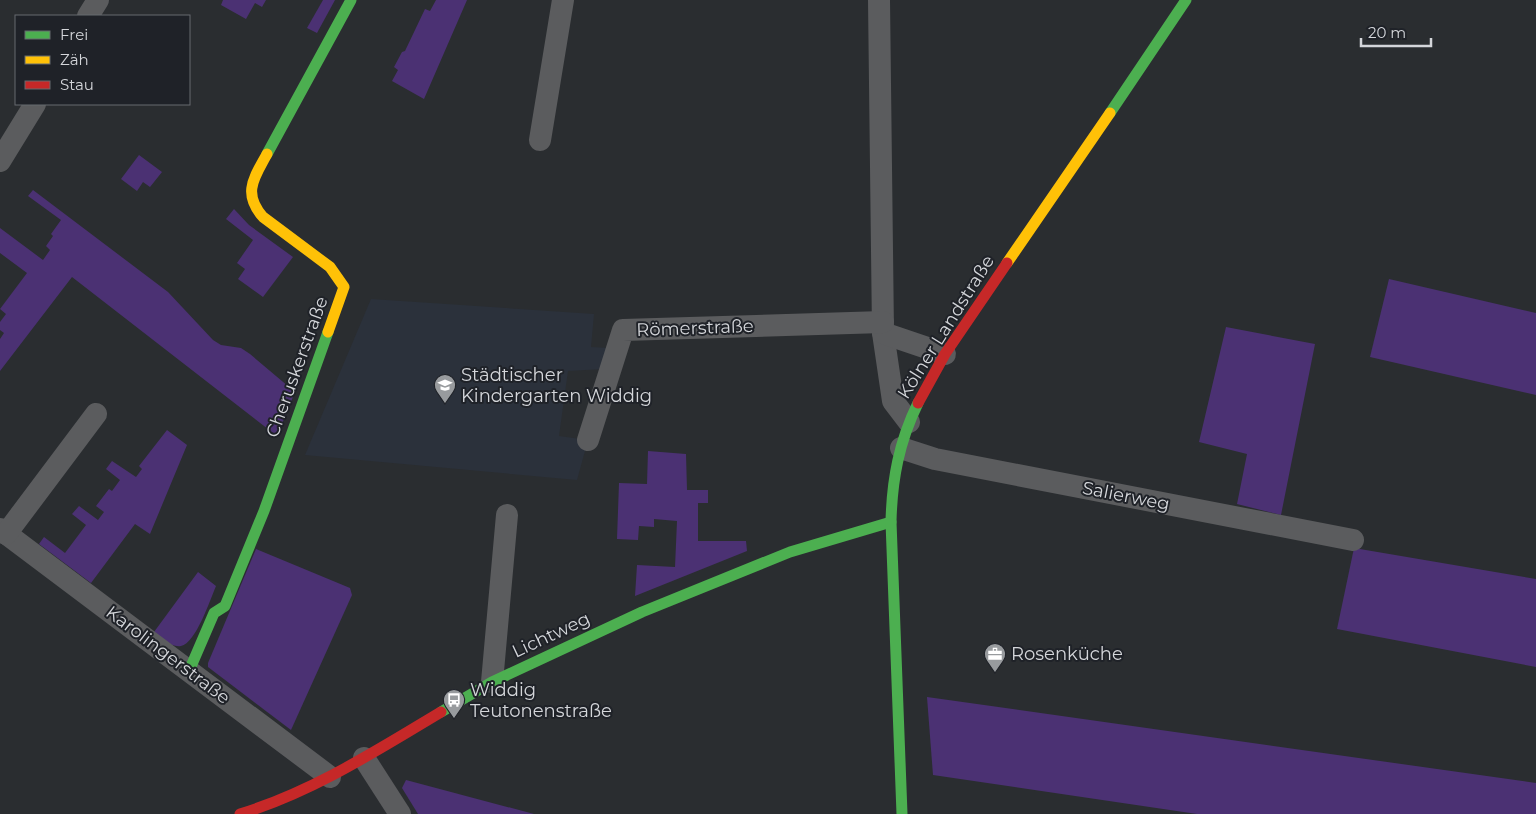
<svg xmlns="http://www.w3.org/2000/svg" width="1536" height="814" font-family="Montserrat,sans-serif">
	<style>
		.built { fill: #2b313b }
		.green { fill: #4b3173 }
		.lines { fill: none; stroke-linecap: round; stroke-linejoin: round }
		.street { stroke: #5b5c5e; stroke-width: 22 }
		.fast { stroke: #4caf50; stroke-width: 11 }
		.slow { stroke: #ffc107; stroke-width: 11 }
		.jam { stroke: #c62828; stroke-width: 11 }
		.labels { text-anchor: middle; stroke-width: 4; stroke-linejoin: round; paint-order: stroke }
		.street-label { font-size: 18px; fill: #d4d6da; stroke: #1f2228 }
		.poi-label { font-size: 18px; fill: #d4d6da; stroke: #1f2228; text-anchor: start }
	</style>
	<rect width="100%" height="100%" fill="#2a2d30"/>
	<polygon class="built" points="371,299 594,314 591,347 609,348 603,369 568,371 559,436 588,440 577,480 305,455"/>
	<g class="green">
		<polygon points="223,0 266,0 262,7 255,3 246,19 221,5"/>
		<polygon points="323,0 335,0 317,33 307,28"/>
		<polygon points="436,0 467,0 424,99 392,81 398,70 394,67 402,52 405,51 425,9 430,11"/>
		<polygon points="139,155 162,172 150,187 143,182 137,191 121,179"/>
		<polygon points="33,190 168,292 213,340 221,345 241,348 250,354 295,392 277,436 72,277 0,371 0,339 4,333 0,330 0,322 6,314 0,309 27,273 0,253 0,228 43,260 50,250 46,246 53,236 51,234 61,220 28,196"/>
		<polygon points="234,209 249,225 293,257 263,297 238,279 245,269 237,263 253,240 226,219"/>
		<polygon points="1389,279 1536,313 1536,395 1370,357"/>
		<polygon points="1226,327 1315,344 1281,515 1237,504 1247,454 1199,442"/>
		<polygon points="167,430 187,445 150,534 135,524 91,583 39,544 44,537 65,553 86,525 72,514 79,506 98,520 104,512 96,506 109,489 112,491 120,480 106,469 112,461 136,477 142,469 139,466"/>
		<polygon points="648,451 686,454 687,490 708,490 708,503 698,503 698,541 746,541 747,551 635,596 637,565 675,567 677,521 654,519 654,527 639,526 638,540 617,539 619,483 647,484"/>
		<polygon points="1354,548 1536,579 1536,667 1337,629"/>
		<polygon points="256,549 350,588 352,595 291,730 208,667 208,663"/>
		<path d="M 198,572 L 216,586 C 210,600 196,643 181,646 C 171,648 161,637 154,632 Z"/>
		<polygon points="927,697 1536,783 1536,814 1197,814 933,775"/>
		<polygon points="406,780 534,814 418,814 402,788"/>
	</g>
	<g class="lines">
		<g class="street">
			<polyline points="879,0 883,333 893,401 909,422"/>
			<polyline points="88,16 98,0"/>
			<polyline points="540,140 563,0"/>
			<polyline points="0,161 35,104"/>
			<polyline points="883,333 945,354"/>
			<polyline points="588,440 623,330 883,322"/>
			<polyline points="901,448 935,459 1353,540"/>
			<polyline points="0,529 330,777"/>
			<polyline points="6,534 96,414"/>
			<polyline points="492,682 507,515"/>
			<polyline points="364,758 400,814"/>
		</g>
		<g class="fast">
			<polyline points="1110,113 1186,0"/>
			<polyline points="267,154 351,0"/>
			<polyline points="189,671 214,613 225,606 264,511 328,332"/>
			<polyline points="441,712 492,682 642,612 790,552 891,522"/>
			<path d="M 902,814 L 891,522 C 892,479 899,442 918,403"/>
		</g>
		<g class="slow">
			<path d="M 267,154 C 254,178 242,193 263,217 L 330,267 L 344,287 L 328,332"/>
			<polyline points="1007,263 1110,113"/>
		</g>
		<g class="jam">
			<polyline points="918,403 945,354 1007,263"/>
			<path d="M 240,814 C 312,792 376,751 441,712"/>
		</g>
	</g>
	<defs>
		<g id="school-pin" transform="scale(1.125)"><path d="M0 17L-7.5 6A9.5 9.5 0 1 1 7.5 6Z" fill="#989b9e" stroke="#1f2228"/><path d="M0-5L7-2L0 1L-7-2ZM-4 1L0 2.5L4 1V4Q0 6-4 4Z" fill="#fff"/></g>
		<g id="office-pin" transform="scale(1.125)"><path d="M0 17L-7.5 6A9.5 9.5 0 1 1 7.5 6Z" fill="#989b9e" stroke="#1f2228"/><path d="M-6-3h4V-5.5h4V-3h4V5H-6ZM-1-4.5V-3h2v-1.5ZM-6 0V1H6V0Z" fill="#fff"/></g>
		<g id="bus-pin" transform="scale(1.125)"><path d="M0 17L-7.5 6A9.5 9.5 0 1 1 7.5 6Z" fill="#989b9e" stroke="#1f2228"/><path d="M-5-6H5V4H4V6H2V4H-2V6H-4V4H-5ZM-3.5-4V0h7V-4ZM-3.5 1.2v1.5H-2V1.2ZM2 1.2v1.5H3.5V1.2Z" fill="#fff"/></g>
	</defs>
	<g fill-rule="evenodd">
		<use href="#school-pin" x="445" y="385"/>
		<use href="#office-pin" x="995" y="654"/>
		<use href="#bus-pin" x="454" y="700"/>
	</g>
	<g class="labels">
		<g class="street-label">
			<text transform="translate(946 327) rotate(-58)" y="6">Kölner Landstraße</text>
			<text transform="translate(695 328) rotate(-2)" y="6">Römerstraße</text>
			<text transform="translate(297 367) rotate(-70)" y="6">Cheruskerstraße</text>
			<text transform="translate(1126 496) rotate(11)" y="6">Salierweg</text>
			<text transform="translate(551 635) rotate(-25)" y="6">Lichtweg</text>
			<text transform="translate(168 655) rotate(37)" y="6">Karolingerstraße</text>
		</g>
		<g class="poi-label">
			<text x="461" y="381">Städtischer<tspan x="461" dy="21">Kindergarten Widdig</tspan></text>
			<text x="1011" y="660">Rosenküche</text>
			<text x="470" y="696">Widdig<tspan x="470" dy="21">Teutonenstraße</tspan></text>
		</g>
	</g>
	<rect x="15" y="15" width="175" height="90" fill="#1f2228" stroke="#676a6f"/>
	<rect x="25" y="31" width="25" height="8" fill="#4caf50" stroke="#676a6f"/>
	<text x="60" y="40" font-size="15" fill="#d4d6da">Frei</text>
	<rect x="25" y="56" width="25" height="8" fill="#ffc107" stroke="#676a6f"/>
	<text x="60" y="65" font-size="15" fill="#d4d6da">Zäh</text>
	<rect x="25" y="81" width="25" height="8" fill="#c62828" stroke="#676a6f"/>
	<text x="60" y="90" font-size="15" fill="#d4d6da">Stau</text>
	<path d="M1361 38v8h70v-8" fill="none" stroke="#d4d6da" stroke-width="2.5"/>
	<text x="1368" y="38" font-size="15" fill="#d4d6da" stroke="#1f2228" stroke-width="4" paint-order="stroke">20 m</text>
</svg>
